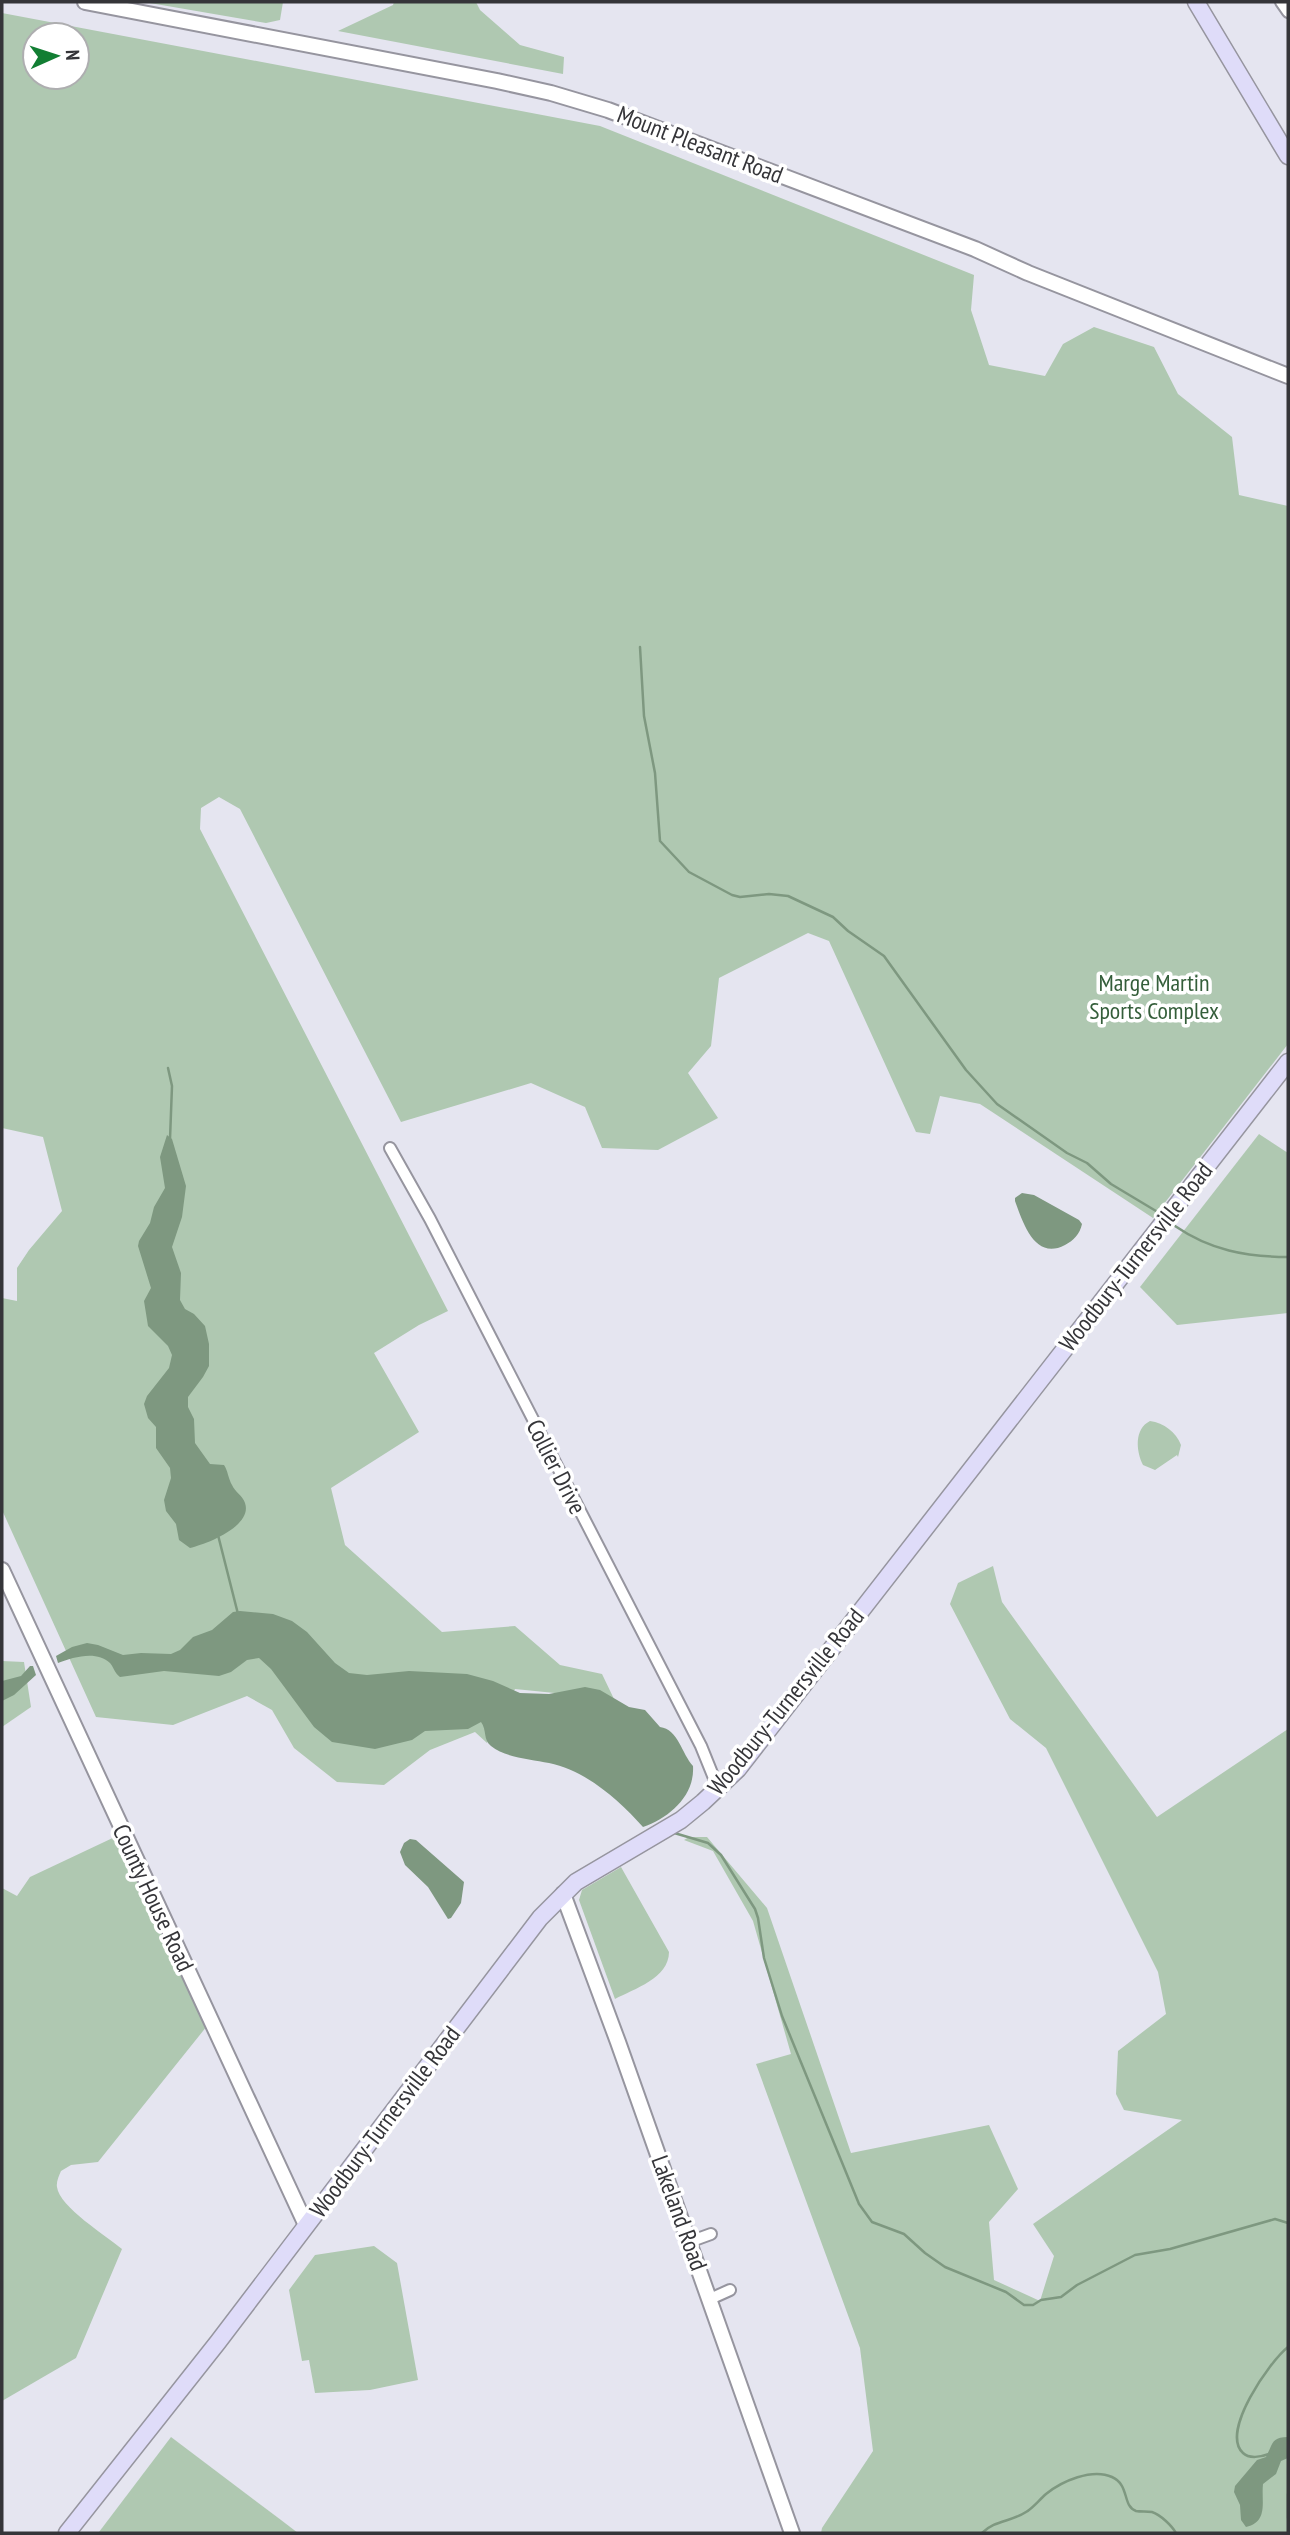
<svg xmlns="http://www.w3.org/2000/svg" width="1290" height="2535" font-family="'PT Sans Narrow',sans-serif">
	<style>
		.green { fill: #afc8b1; fill-rule: evenodd }
		.water { fill: #7e9880 }
		.lines { fill: none; stroke-linecap: round; stroke-linejoin: round }
		.stream { stroke: #7e9880; stroke-width: 2.5 }
		.minor-casing { stroke: #96959f; stroke-width: 14 }
		.tertiary-casing { stroke: #96959f; stroke-width: 18 }
		.secondary-casing { stroke: #96959f; stroke-width: 19 }
		.minor { stroke: #fff; stroke-width: 10 }
		.tertiary { stroke: #fff; stroke-width: 14 }
		.secondary { stroke: #dfdcf9; stroke-width: 16 }
		.labels { text-anchor: middle; stroke-width: 7; stroke-linejoin: round; paint-order: stroke }
		.street-label { font-size: 24px; fill: #353539; stroke: #fff }
		.park-label { font-size: 24px; fill: #345e3a; stroke: #fff }
	</style>
	<rect width="100%" height="100%" fill="#e5e5f0"/>
	<g class="green">
		<polygon points="144,2 283,2 280,20 266,23"/>
		<polygon points="394,2 476,2 480,10 520,45 564,57 563,74 338,31 393,5"/>
		<path d="M 2,13 L 600,126 L 974,275 L 971,310 L 989,365 L 1045,376 L 1063,344 L 1094,327 L 1154,347 L 1178,394 L 1232,437 L 1239,495 L 1288,506 L 1288,1044 L 1153,1218 L 980,1104 L 940,1096 L 930,1134 L 916,1132 L 829,941 L 808,933 L 719,978 L 711,1046 L 688,1073 L 718,1118 L 658,1150 L 602,1148 L 585,1107 L 531,1083 L 401,1122 L 240,809 L 219,797 L 201,808 L 200,829 L 448,1311 L 419,1325 L 374,1353 L 419,1432 L 331,1488 L 345,1545 L 442,1632 L 515,1626 L 560,1665 L 602,1674 L 614,1699 L 515,1689 L 487,1743 L 475,1732 L 430,1750 L 384,1785 L 337,1782 L 294,1748 L 272,1710 L 247,1696 L 173,1725 L 96,1717 L 2,1510 L 2,1298 L 17,1301 L 17,1268 L 29,1250 L 62,1211 L 43,1137 L 2,1128 ZM 35,35 L 77,35 L 77,77 L 35,77 Z"/>
		<polygon points="1259,1134 1288,1153 1288,1313 1177,1325 1140,1287"/>
		<path d="M 1150,1421 C 1164,1423 1176,1432 1181,1445 L 1178,1457 L 1177,1455 L 1155,1470 L 1143,1465 C 1136,1451 1134,1429 1150,1421 Z"/>
		<polygon points="993,1566 1002,1602 1157,1817 1288,1729 1288,2533 821,2533 822,2528 873,2451 860,2348 756,2064 791,2054 753,1921 713,1851 684,1840 689,1837 707,1837 767,1908 851,2153 989,2125 1018,2189 989,2222 994,2280 1040,2301 1054,2256 1033,2224 1182,2120 1124,2110 1116,2094 1118,2051 1166,2014 1158,1972 1046,1748 1010,1719 950,1604 958,1583"/>
		<polygon points="2,1661 24,1662 31,1707 2,1727"/>
		<path d="M 119,1835 L 207,2026 L 98,2162 L 71,2165 L 61,2171 C 59,2176 56,2182 57,2187 C 59,2207 107,2236 122,2249 L 76,2358 L 2,2401 L 2,1888 L 17,1896 L 30,1877 Z"/>
		<path d="M 621,1867 L 669,1952 C 669,1978 634,1989 615,1999 L 579,1900 L 582,1890 Z"/>
		<polygon points="374,2246 397,2263 418,2380 370,2390 315,2393 309,2360 302,2361 289,2290 315,2255"/>
		<polygon points="171,2437 281,2520 298,2533 101,2533 99,2532"/>
	</g>
	<g class="water">
		<path d="M 167,1135 L 172,1139 L 186,1186 L 182,1217 L 172,1247 L 181,1273 L 180,1300 L 185,1309 L 194,1314 L 205,1326 L 209,1344 L 209,1366 L 203,1377 L 188,1397 L 188,1407 L 194,1419 L 195,1443 L 210,1464 L 224,1465 C 228,1471 228,1478 232,1485 C 235,1492 243,1496 245,1503 C 253,1526 207,1544 190,1548 L 179,1540 L 176,1524 L 166,1511 L 164,1500 L 171,1478 L 170,1468 L 156,1448 L 156,1427 L 148,1418 L 144,1404 L 147,1396 L 169,1368 L 172,1355 L 168,1346 L 148,1326 L 144,1301 L 151,1288 L 138,1246 L 139,1241 L 150,1223 L 154,1207 L 165,1188 L 160,1157 Z"/>
		<path d="M 1022,1193 L 1034,1195 L 1079,1220 L 1082,1224 C 1080,1234 1073,1241 1065,1245 C 1035,1261 1023,1223 1015,1201 L 1015,1198 Z"/>
		<path d="M 240,1611 L 273,1614 L 292,1621 L 307,1632 L 335,1663 L 349,1673 L 367,1675 L 409,1671 L 467,1674 L 493,1681 L 520,1693 L 549,1694 L 585,1687 L 600,1690 L 629,1707 L 645,1710 L 660,1727 C 678,1729 682,1754 693,1766 C 695,1796 669,1818 643,1827 C 619,1800 585,1770 549,1763 C 531,1759 506,1758 491,1746 C 483,1740 487,1730 481,1722 L 468,1729 L 425,1731 L 412,1740 L 375,1749 L 332,1742 L 314,1727 L 271,1669 L 259,1658 L 247,1660 L 231,1672 L 219,1676 L 164,1671 L 120,1677 C 114,1672 114,1668 110,1663 C 97,1650 73,1657 58,1663 L 56,1656 L 72,1647 L 87,1643 L 98,1645 L 123,1655 L 141,1653 L 171,1654 L 180,1650 L 193,1637 L 212,1630 L 233,1612 Z"/>
		<polygon points="30,1666 33,1666 36,1675 14,1695 2,1701 2,1681 21,1676"/>
		<polygon points="410,1839 416,1840 464,1882 461,1903 451,1918 448,1919 428,1887 405,1865 400,1852 404,1843"/>
		<path d="M 1288,2437 L 1288,2458 L 1281,2461 L 1276,2474 L 1263,2484 C 1261,2501 1269,2522 1246,2527 L 1241,2520 L 1240,2505 L 1234,2492 L 1235,2486 L 1257,2460 L 1266,2457 C 1273,2444 1271,2437 1288,2437 Z"/>
	</g>
	<g class="lines">
		<g class="stream">
			<polyline points="640,647 644,716 655,773 660,841 689,872 732,895 740,897 769,894 788,896 833,917 848,931 884,956 966,1070 997,1104 1067,1153 1087,1163 1111,1184 1156,1211"/>
			<polyline points="168,1068 172,1086 170,1139"/>
			<path d="M 1175,1226 C 1210,1250 1246,1257 1288,1257"/>
			<polyline points="218,1535 238,1614"/>
			<polyline points="671,1832 708,1843 721,1855 755,1909 758,1918 764,1958 782,2016 859,2204 872,2222 904,2234 925,2253 945,2267 1006,2292 1024,2305 1033,2305 1041,2300 1061,2297 1077,2285 1135,2255 1170,2249 1275,2219 1288,2223"/>
			<path d="M 1269,2454 C 1261,2457 1249,2459 1243,2453 C 1220,2432 1270,2361 1288,2347"/>
			<polyline points="1288,2494 1288,2518"/>
			<path d="M 982,2533 C 995,2520 1011,2522 1026,2512 C 1033,2508 1039,2500 1046,2494 C 1062,2481 1092,2468 1112,2477 C 1130,2485 1122,2506 1136,2511 C 1141,2512 1147,2511 1152,2512 C 1161,2515 1172,2526 1176,2533"/>
		</g>
		<g class="minor-casing">
			<g id="minor">
				<polyline points="1281,2 1288,12"/>
				<polyline points="390,1148 430,1219 701,1746 718,1788"/>
				<polyline points="689,2242 711,2234"/>
				<polyline points="710,2299 730,2290"/>
			</g>
		</g>
		<g class="tertiary-casing">
			<g id="tertiary">
				<polyline points="85,2 497,81 551,93 608,110 975,249 1028,273 1288,376"/>
				<polyline points="2,1570 306,2225"/>
				<polyline points="563,1894 618,2042 792,2533"/>
			</g>
		</g>
		<g class="secondary-casing">
			<g id="secondary">
				<polyline points="1196,2 1288,156"/>
				<polyline points="67,2533 218,2342 540,1918 576,1882 681,1820 703,1802 738,1769 1288,1062"/>
			</g>
		</g>
		<use href="#minor" class="minor"/>
		<use href="#tertiary" class="tertiary"/>
		<use href="#secondary" class="secondary"/>
	</g>
	<g class="labels">
		<g class="street-label">
			<text transform="translate(700 145) rotate(21)" y="8">Mount Pleasant Road</text>
			<text transform="translate(1136 1257) rotate(-52)" y="8">Woodbury-Turnersville Road</text>
			<text transform="translate(556 1467) rotate(63)" y="8">Collier Drive</text>
			<text transform="translate(786 1702) rotate(-51)" y="8">Woodbury-Turnersville Road</text>
			<text transform="translate(153 1898) rotate(65)" y="8">County House Road</text>
			<text transform="translate(385 2122) rotate(-53)" y="8">Woodbury-Turnersville Road</text>
			<text transform="translate(679 2213) rotate(70)" y="8">Lakeland Road</text>
		</g>
		<g class="park-label">
			<text x="1154" y="991">Marge Martin<tspan x="1154" dy="28">Sports Complex</tspan></text>
		</g>
	</g>
	<rect width="1290" height="2535" fill="none" stroke="#353539" stroke-width="7"/>
	<g transform="translate(56 56) rotate(87)"><circle r="33" fill="#ffffff" stroke="#aeaeb0" stroke-width="2"/>
	<path d="M0-5L12 26L0 18L-12 26Z" fill="#127e33"/>
	<text y="-10" font-size="19" font-weight="bold" text-anchor="middle" fill="#353539">N</text>
	</g>
</svg>
